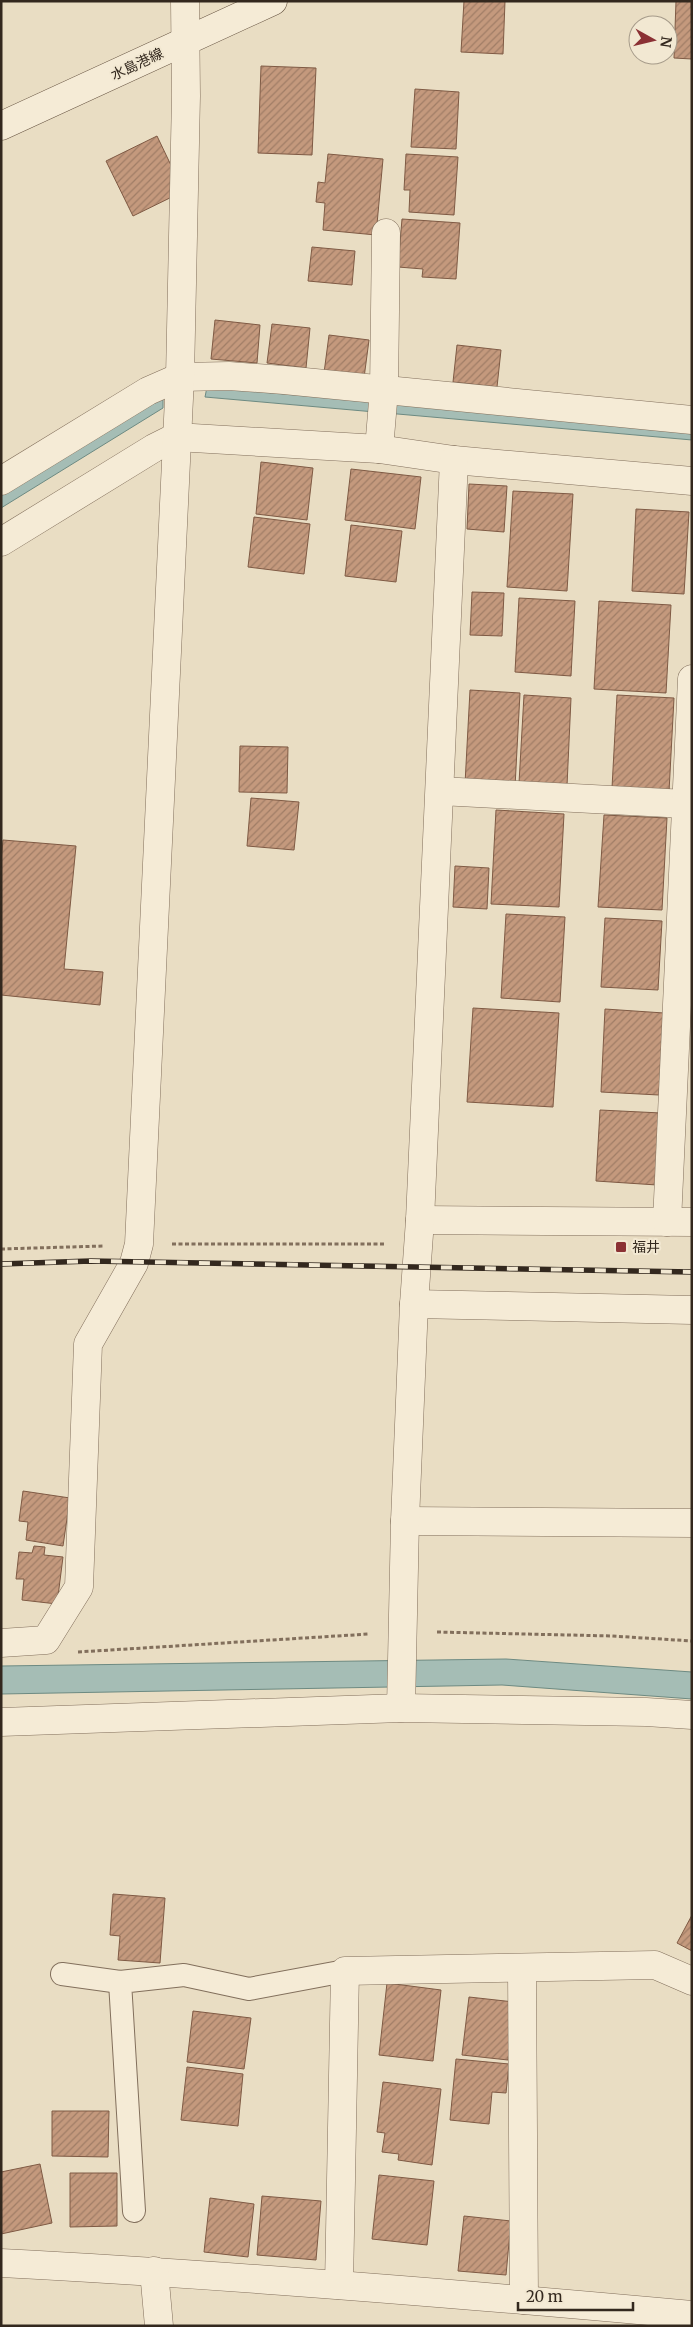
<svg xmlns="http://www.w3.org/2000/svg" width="693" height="2327" font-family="Merriweather,'Noto Sans JP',serif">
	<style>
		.water { fill: #a5bdb5; stroke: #6d8a82 }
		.building { fill: url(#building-hatch); stroke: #7f5a44 }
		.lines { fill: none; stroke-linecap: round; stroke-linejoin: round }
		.lane-casing { stroke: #826f5c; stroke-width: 24 }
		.street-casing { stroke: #826f5c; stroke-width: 29 }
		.secondary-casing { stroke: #64513f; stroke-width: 29 }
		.path { stroke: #826f5c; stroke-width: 3; stroke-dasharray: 4 2.5; stroke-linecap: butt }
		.lane { stroke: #f5ebd6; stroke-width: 22 }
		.street { stroke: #f5ebd6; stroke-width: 28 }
		.secondary { stroke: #f5ebd6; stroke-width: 28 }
		.rail-casing { stroke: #33281e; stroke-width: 5.5 }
		.rail { stroke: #f2e8d2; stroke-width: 4; stroke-dasharray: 11; stroke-linecap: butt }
		.poi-dot { fill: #8b3134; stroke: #f2e8d2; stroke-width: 2 }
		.labels { text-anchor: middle; stroke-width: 4; stroke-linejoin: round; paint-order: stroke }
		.street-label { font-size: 14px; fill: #33281e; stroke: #f2e8d2 }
		.poi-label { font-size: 14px; fill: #33281e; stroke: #f2e8d2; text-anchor: start }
	</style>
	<defs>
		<pattern id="building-hatch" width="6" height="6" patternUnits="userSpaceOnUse" patternTransform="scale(1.25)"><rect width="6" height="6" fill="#c4997d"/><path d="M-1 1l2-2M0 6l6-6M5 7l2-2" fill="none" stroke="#a07d66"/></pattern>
	</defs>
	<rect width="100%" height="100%" fill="#e9ddc3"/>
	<g class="water">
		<polygon points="207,387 692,430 692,440 205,397"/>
		<polygon points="163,395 163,408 1,508 1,495"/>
		<polygon points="506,1659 692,1672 692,1699 502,1685 1,1694 1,1666"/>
	</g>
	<g class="building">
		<polygon points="464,1 505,1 503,54 461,52"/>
		<polygon points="676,1 692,1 692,59 674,58"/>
		<polygon points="261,66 316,68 312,155 258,153"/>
		<polygon points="415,89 459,92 456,149 411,147"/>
		<polygon points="157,136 179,182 180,193 133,216 106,161"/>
		<polygon points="328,154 383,159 376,235 323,230 325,203 316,202 318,182 325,183"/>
		<polygon points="406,154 458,157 454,215 409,212 410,190 404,190"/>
		<polygon points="402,219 460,223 456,279 422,277 423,269 398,267"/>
		<polygon points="312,247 355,251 352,285 308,281"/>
		<polygon points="215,320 260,325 257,363 211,359"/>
		<polygon points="272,324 310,328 306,368 267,363"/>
		<polygon points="329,335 369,340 364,378 324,373"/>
		<polygon points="457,345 501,350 497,387 453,382"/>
		<polygon points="261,462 313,468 307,520 256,514"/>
		<polygon points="351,469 421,477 415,529 345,520"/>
		<polygon points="469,484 507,486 504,532 467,529"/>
		<polygon points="513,491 573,494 567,591 507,587"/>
		<polygon points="636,509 689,512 684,594 632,591"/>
		<polygon points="254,517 310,524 304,574 248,567"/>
		<polygon points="351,525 402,531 396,582 345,576"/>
		<polygon points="472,592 504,593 502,636 470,635"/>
		<polygon points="519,598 575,601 571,676 515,672"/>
		<polygon points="599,601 671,605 666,693 594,689"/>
		<polygon points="470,690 520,693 515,787 465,784"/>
		<polygon points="524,695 571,698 567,786 519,783"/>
		<polygon points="617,695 674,698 669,792 612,788"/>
		<polygon points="240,746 288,747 287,793 239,792"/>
		<polygon points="251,798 299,802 294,850 247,846"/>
		<polygon points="496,810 564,814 559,907 491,904"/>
		<polygon points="604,815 667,818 662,910 598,907"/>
		<polygon points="3,840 76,846 64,969 103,972 100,1005 1,995 1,861"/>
		<polygon points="455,866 489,868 487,909 453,907"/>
		<polygon points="506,914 565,917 560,1002 501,998"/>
		<polygon points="605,918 662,921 658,990 601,987"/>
		<polygon points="473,1008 559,1013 553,1107 467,1102"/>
		<polygon points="605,1009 664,1013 659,1095 601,1092"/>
		<polygon points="600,1110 661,1113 657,1185 596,1181"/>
		<polygon points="23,1491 70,1498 63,1546 26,1540 28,1522 19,1521"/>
		<polygon points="34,1546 45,1547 44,1555 63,1557 57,1604 22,1600 24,1579 16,1579 19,1552 32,1553"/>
		<polygon points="113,1894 165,1898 160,1963 118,1960 120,1936 110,1935"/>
		<polygon points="692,1915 692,1951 677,1943"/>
		<polygon points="387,1983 441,1990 433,2061 379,2055"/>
		<polygon points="469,1997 514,2002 508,2060 462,2055"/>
		<polygon points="193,2011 251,2018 244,2069 187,2062"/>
		<polygon points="456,2059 509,2064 506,2093 492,2092 489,2124 450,2120"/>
		<polygon points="187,2067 243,2074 238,2126 181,2120"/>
		<polygon points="383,2082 441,2089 432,2165 398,2160 399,2154 382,2152 385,2133 377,2132"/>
		<polygon points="52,2111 109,2111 108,2157 52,2156"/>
		<polygon points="40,2164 52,2223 1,2234 1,2172"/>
		<polygon points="70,2173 117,2173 117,2226 70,2227"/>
		<polygon points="379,2175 434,2181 427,2245 372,2239"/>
		<polygon points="262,2196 321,2201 316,2260 257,2255"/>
		<polygon points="210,2198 254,2204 248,2257 204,2252"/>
		<polygon points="464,2216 511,2221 506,2275 458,2271"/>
	</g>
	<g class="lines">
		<g class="lane-casing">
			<g id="lane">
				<polyline points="62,1974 120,1982"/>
				<polyline points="134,2211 120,1982 184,1975 249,1989 345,1971"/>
			</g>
		</g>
		<g class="street-casing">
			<g id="street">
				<polyline points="379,449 384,390 386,233"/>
				<polyline points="1,481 148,391 180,377 229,376 284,380 692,420"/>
				<polyline points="1,542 154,448 176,437 379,449 454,460 692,481"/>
				<polyline points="440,791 686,804"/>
				<polyline points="420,1220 692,1222"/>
				<polyline points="667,1222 692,679"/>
				<polyline points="414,1304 692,1310"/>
				<polyline points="405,1521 692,1523"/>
				<polyline points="1,1643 46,1640 79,1587 88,1344 134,1263 139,1244 180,377 186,96 185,1"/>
				<polyline points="401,1708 405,1521 414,1304 420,1220 454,460"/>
				<polyline points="1,1722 401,1708 646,1712 692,1715"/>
				<polyline points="522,1969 524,2300"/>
				<path d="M 1,2263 C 232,2275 462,2294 692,2315"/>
				<polyline points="154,2271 159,2326"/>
				<polyline points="339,2285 345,1971 655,1965 692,1981"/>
			</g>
		</g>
		<g class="secondary-casing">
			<polyline id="secondary" points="1,126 273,1"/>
		</g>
		<g class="path">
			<polyline points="172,1244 386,1244"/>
			<polyline points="1,1249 103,1246"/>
			<polyline points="437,1632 612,1636 692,1641"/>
			<polyline points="78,1652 369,1634"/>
		</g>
		<use href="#lane" class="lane"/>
		<use href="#street" class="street"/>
		<use href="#secondary" class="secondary"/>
		<g class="rail-casing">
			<polyline id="rail" points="1,1264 91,1261 692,1272"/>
		</g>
		<use href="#rail" class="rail"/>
	</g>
	<rect class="poi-dot" x="615" y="1241" width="12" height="12" rx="2.5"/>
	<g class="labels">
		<g class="street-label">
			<text transform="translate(137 64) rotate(-25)" y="5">水島港線</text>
		</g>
		<g class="poi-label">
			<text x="632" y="1252">福井</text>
		</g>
	</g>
	<rect width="693" height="2327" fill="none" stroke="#33281e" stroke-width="5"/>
	<g transform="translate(653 40) rotate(98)"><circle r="24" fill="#f2e8d2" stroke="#a69b8a"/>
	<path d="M0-4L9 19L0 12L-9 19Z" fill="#8b3134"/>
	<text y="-8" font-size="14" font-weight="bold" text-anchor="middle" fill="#33281e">N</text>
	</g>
	<path d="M518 2302v8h115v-8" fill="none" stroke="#33281e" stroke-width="2.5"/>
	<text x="526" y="2302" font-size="15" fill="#33281e" stroke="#f2e8d2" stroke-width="4" paint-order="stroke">20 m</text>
</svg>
